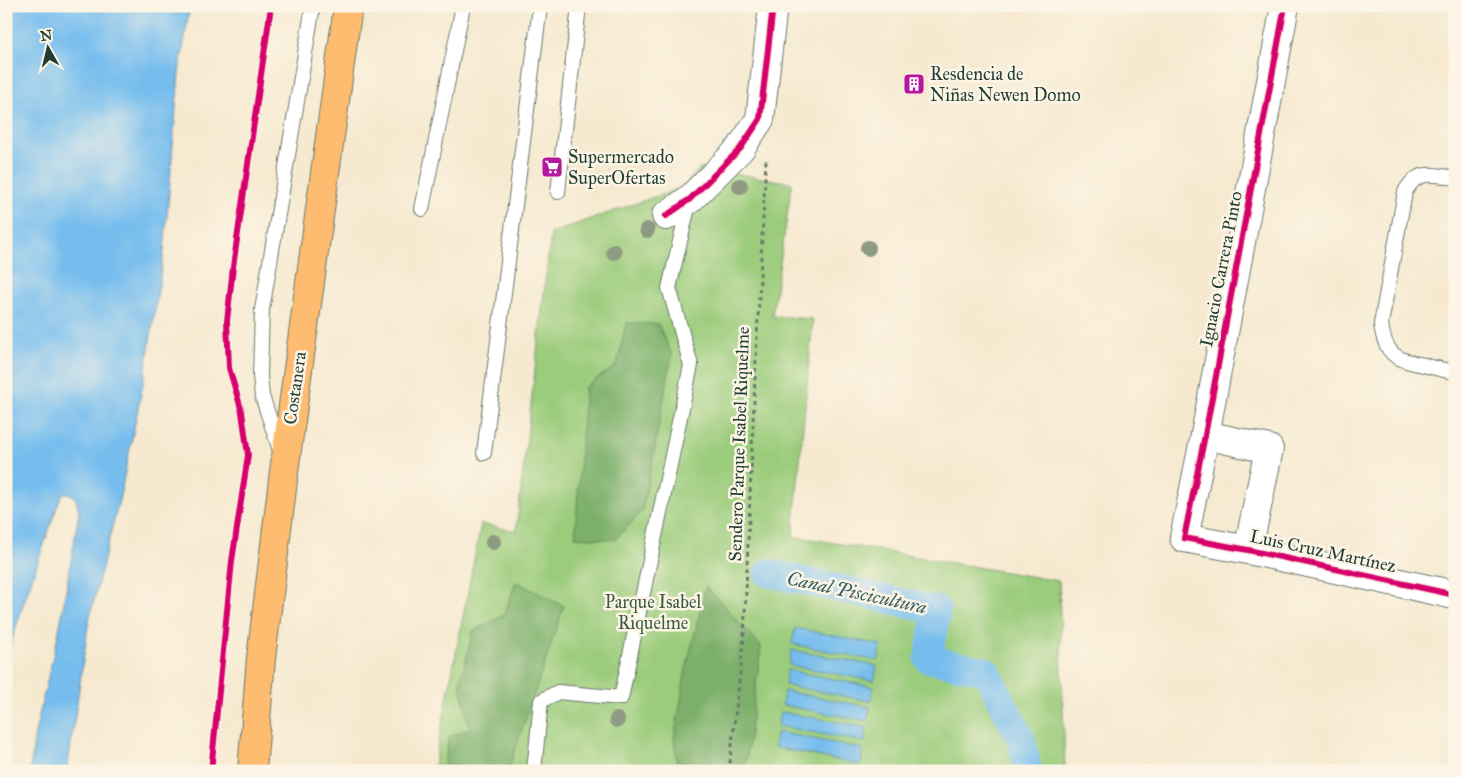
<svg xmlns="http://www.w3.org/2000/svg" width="1461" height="777" font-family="'IM FELL Great Primer',serif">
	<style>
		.green { fill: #9bcc7b; stroke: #5d8458 }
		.forest { fill: #7cb06b; stroke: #4e7650 }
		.water { fill: #76bdee; stroke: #4a7d91 }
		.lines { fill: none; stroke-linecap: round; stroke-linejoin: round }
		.canal { stroke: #76bdee; stroke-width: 28 }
		.service-casing { stroke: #6a796b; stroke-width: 16 }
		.minor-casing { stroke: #6a796b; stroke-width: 30 }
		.trunk-casing { stroke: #6a796b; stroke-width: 30 }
		.path { stroke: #6a796b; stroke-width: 3; stroke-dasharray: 4 4; stroke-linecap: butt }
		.service { stroke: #fff; stroke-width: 14 }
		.minor { stroke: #fff; stroke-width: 28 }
		.trunk { stroke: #fdbc6f; stroke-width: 28 }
		.cycleway-casing { stroke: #fcf5e5; stroke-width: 9 }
		.cycleway { stroke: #d6006c; stroke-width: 6 }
		.tree { fill: #8e9a82 }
		.labels { text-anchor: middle; stroke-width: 5; stroke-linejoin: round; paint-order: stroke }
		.poi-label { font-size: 18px; fill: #1f3d34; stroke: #fcf5e5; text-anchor: start }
		.street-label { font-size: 18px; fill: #1f3d34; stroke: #fcf5e5 }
		.park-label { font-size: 18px; fill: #385a42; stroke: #fcf5e5 }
		.water-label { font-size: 19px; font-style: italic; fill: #355d62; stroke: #fcf5e5 }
	</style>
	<rect width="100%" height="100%" fill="#fcf5e5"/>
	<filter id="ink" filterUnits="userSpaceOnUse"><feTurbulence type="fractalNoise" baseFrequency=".02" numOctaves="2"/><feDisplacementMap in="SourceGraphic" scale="10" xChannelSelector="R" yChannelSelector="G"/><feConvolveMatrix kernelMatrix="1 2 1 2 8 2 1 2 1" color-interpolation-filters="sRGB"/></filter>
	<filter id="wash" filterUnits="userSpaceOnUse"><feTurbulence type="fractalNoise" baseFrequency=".0096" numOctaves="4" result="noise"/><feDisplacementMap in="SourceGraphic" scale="20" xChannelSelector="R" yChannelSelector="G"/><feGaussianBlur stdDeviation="1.12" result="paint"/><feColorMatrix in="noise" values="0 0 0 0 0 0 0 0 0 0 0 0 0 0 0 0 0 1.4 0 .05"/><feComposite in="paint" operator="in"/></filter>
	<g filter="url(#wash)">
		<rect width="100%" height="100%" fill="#f6e9d0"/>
		<polygon class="green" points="699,168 792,183 772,316 813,319 793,536 1059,581 1065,771 433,771 481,524 516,531 551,233 683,187"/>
		<g class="forest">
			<polygon points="626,323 658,324 672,355 651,467 642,511 615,540 575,537 585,387 617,365"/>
			<polygon points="516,582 564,606 508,771 443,771 449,737 470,728 460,683 473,631 504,615"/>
			<polygon points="706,586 761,646 745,771 678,771 674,740 686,669"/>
		</g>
		<g class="water">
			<path d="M 6,6 L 190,6 L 179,73 L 164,252 L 145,374 L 121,492 L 89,620 L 67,771 L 30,771 L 35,733 L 60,626 L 79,513 C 77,502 76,491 62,494 L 57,507 L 23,605 L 6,659 Z"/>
			<polygon points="795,628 881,645 878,661 792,644"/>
			<polygon points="791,650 877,666 874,681 789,665"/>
			<polygon points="787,670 874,687 870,701 785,685"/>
			<polygon points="784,691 870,707 867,721 782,705"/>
			<polygon points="780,712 866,727 865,742 778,726"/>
			<polygon points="777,732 863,749 861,765 774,747"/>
		</g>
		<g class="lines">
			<polyline class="canal" points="768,573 937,610 928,659 986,671 1021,739 1028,771"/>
		</g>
	</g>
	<g filter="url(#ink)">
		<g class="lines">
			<g class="service-casing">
				<g id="service">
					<path d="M 1455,178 C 1433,174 1417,169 1405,192 L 1381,324 C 1385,355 1396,360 1424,365 C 1434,368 1444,370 1455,372"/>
					<polyline points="558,192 579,6"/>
					<polyline points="422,209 463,6"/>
					<polyline points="281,453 262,396 260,376 262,310 313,6"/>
					<polyline points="484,453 540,6"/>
					<polyline points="534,771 541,701 558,692 621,698 691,365 669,288 689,203"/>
				</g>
			</g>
			<g class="minor-casing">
				<g id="minor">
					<polyline points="1285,6 1205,435 1184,538 1248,550 1455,595"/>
					<polyline points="666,216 690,199 740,149 760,119 773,6"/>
					<polyline points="1205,435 1269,449 1248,550"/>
				</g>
			</g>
			<g class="trunk-casing">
				<polyline id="trunk" points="252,771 261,658 285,464 348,6"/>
			</g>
			<polyline class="path" points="729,771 744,637 755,378 766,159"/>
			<use href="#service" class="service"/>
			<use href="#minor" class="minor"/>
			<use href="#trunk" class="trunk"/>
			<g class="cycleway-casing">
				<g id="cycleway">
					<polyline points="1285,6 1205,435 1184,538 1248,550 1455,595"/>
					<polyline points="666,216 690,199 740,149 760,119 773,6"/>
					<polyline points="211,771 232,561 248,455 242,412 229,368 227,321 233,267 271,6"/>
				</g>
			</g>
			<use href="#cycleway" class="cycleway"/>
		</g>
		<g class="tree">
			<circle cx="740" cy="186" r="8"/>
			<circle cx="647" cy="230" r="8"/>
			<circle cx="868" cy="248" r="8"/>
			<circle cx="614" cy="252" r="8"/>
			<circle cx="493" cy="542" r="8"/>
			<circle cx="617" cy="720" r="8"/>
		</g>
	</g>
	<defs>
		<g id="building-square" transform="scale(1.125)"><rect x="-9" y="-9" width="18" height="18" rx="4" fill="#b5179e" stroke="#fcf5e5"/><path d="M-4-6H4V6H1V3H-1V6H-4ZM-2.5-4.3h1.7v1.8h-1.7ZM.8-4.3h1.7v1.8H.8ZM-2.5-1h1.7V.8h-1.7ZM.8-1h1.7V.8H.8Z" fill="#fff"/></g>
		<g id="supermarket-square" transform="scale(1.125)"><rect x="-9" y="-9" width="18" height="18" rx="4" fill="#b5179e" stroke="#fcf5e5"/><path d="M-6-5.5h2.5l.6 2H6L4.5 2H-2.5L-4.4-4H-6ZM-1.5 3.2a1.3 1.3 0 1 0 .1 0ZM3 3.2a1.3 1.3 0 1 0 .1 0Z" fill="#fff"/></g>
	</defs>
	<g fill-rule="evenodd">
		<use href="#building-square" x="914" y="84"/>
		<use href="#supermarket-square" x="552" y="167"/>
	</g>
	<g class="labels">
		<g class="poi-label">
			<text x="930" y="80">Resdencia de<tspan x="930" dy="21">Niñas Newen Domo</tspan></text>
			<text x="568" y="163">Supermercado<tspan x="568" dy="21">SuperOfertas</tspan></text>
		</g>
		<g class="street-label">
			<text transform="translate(1221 269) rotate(-79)" y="6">Ignacio Carrera Pinto</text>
			<text transform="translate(295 388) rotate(-82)" y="6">Costanera</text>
			<text transform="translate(739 444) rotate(-88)" y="6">Sendero Parque Isabel Riquelme</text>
			<text transform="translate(1323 551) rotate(12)" y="6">Luis Cruz Martínez</text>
		</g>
		<g class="park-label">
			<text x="653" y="608">Parque Isabel<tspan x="653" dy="21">Riquelme</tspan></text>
		</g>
		<g class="water-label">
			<text transform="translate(857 592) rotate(12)" y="7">Canal Piscicultura</text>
		</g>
	</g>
	<rect width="1461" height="777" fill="none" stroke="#fcf5e5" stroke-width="25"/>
	<g transform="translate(48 48) rotate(352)" stroke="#fcf5e5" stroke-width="4" paint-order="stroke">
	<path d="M0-4L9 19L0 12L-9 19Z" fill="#1f3d34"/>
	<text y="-8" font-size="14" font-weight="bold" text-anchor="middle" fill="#1f3d34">N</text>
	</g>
</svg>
